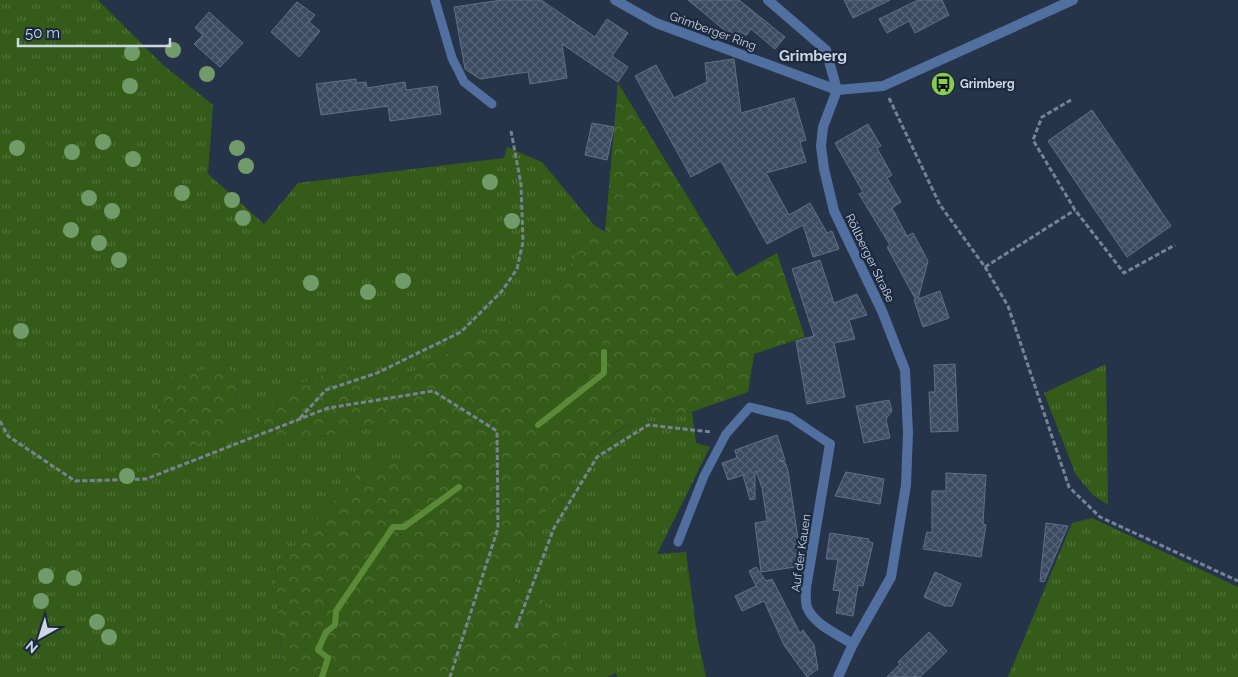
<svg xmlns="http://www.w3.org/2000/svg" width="1238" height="677" font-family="Raleway,sans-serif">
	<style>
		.grass { fill: url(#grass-tufts); fill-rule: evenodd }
		.forest { fill: url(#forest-crowns) }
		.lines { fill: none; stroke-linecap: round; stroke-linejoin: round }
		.stream { stroke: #5a8a38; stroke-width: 6 }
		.building { fill: url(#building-cross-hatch); stroke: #607089 }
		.path { stroke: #778395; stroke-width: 3; stroke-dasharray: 5 2.5; stroke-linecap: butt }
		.service { stroke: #51709f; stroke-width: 9 }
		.minor { stroke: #51709f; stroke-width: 10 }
		.tree { fill: #719b69 }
		.labels { text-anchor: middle; stroke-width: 4.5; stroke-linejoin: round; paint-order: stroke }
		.street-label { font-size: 12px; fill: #cdd6e4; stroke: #1c2a3f }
		.poi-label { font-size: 12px; font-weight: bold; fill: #cdd6e4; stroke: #1c2a3f; text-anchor: start }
		.quarter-label { font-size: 15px; font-weight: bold; fill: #cdd6e4; stroke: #1c2a3f }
	</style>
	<defs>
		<pattern id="grass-tufts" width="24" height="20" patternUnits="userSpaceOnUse" patternTransform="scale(1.25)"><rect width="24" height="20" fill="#355b18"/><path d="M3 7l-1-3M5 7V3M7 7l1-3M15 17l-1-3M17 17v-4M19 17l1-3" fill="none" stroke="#517239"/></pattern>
		<pattern id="forest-crowns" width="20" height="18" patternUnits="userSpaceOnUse" patternTransform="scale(1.25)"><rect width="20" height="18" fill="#355b18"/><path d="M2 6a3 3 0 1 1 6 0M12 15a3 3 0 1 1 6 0" fill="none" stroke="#517239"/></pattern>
		<pattern id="building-cross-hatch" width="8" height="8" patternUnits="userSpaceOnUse" patternTransform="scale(1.25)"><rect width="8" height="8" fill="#3c4b62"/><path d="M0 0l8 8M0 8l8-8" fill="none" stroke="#576478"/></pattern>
	</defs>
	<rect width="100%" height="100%" fill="#26344a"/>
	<g class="grass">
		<path d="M 0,0 L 98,0 L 163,65 L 213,105 L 208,174 L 264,224 L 298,183 L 504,158 L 507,147 L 542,162 L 594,225 L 549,300 L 389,384 L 341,367 L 292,387 L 260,419 L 283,444 L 375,426 L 420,455 L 359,472 L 275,569 L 283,677 L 0,677 ZM 224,364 L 238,378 L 234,427 L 150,464 Z"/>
		<polygon points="1106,364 1108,505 1093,495 1076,475 1044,393"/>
		<polygon points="692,412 696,443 710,447 657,554 686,552 697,635 706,677 617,677 616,673 607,677 579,677 540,594 514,581 532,527 574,478 589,454 620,429 644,418"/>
		<polygon points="1092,518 1238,587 1238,677 1008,677 1072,523"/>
	</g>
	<g class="forest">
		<polygon points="618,83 736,276 777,253 805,337 754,354 748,392 692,412 644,418 619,429 589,454 574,478 533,527 514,581 540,594 579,677 283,677 275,569 359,472 420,455 375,426 283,444 260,419 292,387 341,367 389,384 549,300 594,225 605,232"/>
		<polygon points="224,364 238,378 234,427 150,465 162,380"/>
	</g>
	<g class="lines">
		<g class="stream">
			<polyline points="538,425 604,373 604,352"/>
			<polyline points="322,677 328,658 318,650 326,632 335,625 336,611 393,527 404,527 459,487"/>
		</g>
	</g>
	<g class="building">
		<polygon points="502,0 541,0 595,37 607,19 628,33 612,56 628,67 618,82 562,44 567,78 530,84 528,72 480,79 465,69 454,7"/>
		<polygon points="688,0 739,0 785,37 775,49 751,29 740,43"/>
		<polygon points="844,0 890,0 853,18"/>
		<polygon points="918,0 942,0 949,15 915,33 909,21 887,33 879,19"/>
		<polygon points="297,2 315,15 309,22 320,31 299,57 271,32"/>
		<polygon points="209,12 243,43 220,67 194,44 203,35 195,28"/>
		<polygon points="734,59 741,113 794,98 806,140 800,142 806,162 766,173 789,215 810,203 827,233 832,231 839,249 813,257 803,225 767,244 721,161 691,177 635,76 656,65 674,98 707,82 705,63"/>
		<polygon points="356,79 356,83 366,82 367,88 405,82 406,90 437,86 441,114 390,121 388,106 321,115 316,84"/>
		<polygon points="1092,110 1171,226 1127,257 1048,141"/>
		<polygon points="592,123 614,127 607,160 585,155"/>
		<polygon points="868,124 881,146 877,148 892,175 887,178 901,202 892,208 907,236 913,233 928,261 918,299 940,291 949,318 923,327 914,300 916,300 887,247 890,245 859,194 863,192 835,143"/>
		<polygon points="820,260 834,303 857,294 867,315 849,320 855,339 834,343 845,397 807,404 796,341 814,336 792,269"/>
		<polygon points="955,364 958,431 931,432 929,392 935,392 934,365"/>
		<polygon points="889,400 892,411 886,419 890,438 864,443 856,406"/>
		<polygon points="777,435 785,460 780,461 785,462 788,471 802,566 761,572 755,523 767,521 762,488 756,471 755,472 755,499 750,500 743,475 728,480 722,463 737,458 735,450"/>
		<polygon points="846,472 884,479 880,504 835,496"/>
		<polygon points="946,473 986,475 983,524 986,525 981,557 923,549 927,532 932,533 932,491 946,491"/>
		<polygon points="1046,523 1068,526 1044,582 1040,581"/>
		<polygon points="830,533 869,539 868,541 873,543 863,586 858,585 853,616 836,613 840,591 833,590 838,559 826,559"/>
		<polygon points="756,567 766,581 772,579 800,633 803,630 814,645 818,669 807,677 784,645 764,601 742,611 735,596 756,586 749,571"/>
		<polygon points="935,572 961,584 952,606 945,606 924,597"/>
		<polygon points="929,632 947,651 920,677 887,677 900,664 898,662"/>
	</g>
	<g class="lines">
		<g class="path">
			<polyline points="889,98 940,205 985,267 1008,306 1069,487 1100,517 1238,581"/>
			<polyline points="1071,100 1042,117 1033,140 1075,210 1124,273 1175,245"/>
			<polyline points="985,267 1075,210"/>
			<polyline points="300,418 326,390 377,373 461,332 502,291 517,269 523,242 521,184 511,131"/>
			<polyline points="0,421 8,436 75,481 146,479 328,408 433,391 497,431 498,528 450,677"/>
			<polyline points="516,628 554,528 597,457 648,425 711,432"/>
		</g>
		<g class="service">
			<polyline points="435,0 452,58 464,82 492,104"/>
			<polyline points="678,542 704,476 726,434 750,407 790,417 830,444"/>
		</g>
		<g class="minor">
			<polyline points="615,0 656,23 837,90 883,86 1073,0"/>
			<polyline points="768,0 826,50 837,90"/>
			<polyline points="837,90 823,127 821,146 824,169 834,211 882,311 905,370 908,433 906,485 891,577 853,644 838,677"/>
			<path d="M 830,444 L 806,588 C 806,594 805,601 807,607 C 813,624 839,635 853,644"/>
		</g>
	</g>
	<g class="tree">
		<circle cx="173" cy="50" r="8"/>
		<circle cx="132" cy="53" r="8"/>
		<circle cx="207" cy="74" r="8"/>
		<circle cx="130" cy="86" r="8"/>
		<circle cx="103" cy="142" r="8"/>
		<circle cx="17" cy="148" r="8"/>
		<circle cx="237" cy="148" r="8"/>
		<circle cx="72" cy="152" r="8"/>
		<circle cx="133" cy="159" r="8"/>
		<circle cx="246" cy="166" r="8"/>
		<circle cx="490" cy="182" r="8"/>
		<circle cx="182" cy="193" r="8"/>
		<circle cx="89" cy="198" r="8"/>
		<circle cx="232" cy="200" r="8"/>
		<circle cx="112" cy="211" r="8"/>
		<circle cx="243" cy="218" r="8"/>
		<circle cx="512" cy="221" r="8"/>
		<circle cx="71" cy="230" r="8"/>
		<circle cx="99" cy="243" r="8"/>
		<circle cx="119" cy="260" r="8"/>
		<circle cx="403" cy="281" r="8"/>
		<circle cx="311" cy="283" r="8"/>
		<circle cx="368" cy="292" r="8"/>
		<circle cx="21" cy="331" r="8"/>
		<circle cx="127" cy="476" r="8"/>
		<circle cx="46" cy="576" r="8"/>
		<circle cx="74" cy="578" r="8"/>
		<circle cx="41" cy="601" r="8"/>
		<circle cx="97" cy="622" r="8"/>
		<circle cx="109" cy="637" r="8"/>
	</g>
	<defs>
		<g id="bus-disc" transform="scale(1.25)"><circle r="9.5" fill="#85cf4c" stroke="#1c2a3f"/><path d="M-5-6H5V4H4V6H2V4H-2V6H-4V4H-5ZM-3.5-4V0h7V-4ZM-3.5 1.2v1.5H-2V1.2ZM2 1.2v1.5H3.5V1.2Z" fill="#111"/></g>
	</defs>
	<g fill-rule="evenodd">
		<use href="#bus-disc" x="943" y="84"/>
	</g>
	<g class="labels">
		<g class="street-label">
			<text transform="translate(713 31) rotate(20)" y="4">Grimberger Ring</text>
			<text transform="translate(870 258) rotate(64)" y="4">Röllberger Straße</text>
			<text transform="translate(801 553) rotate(-82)" y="4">Auf der Kauen</text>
		</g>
		<g class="poi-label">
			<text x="960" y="88">Grimberg</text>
		</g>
		<g class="quarter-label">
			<text x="813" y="61">Grimberg</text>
		</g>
	</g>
	<g transform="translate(40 637) rotate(219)" stroke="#1c2a3f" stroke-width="4" paint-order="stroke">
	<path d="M0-4L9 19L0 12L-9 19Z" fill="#cdd6e4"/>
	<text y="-8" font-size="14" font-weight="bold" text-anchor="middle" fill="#cdd6e4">N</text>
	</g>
	<path d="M18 38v8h152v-8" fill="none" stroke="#cdd6e4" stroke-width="2.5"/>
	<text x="25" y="38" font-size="15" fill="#cdd6e4" stroke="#1c2a3f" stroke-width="4" paint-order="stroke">50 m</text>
</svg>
